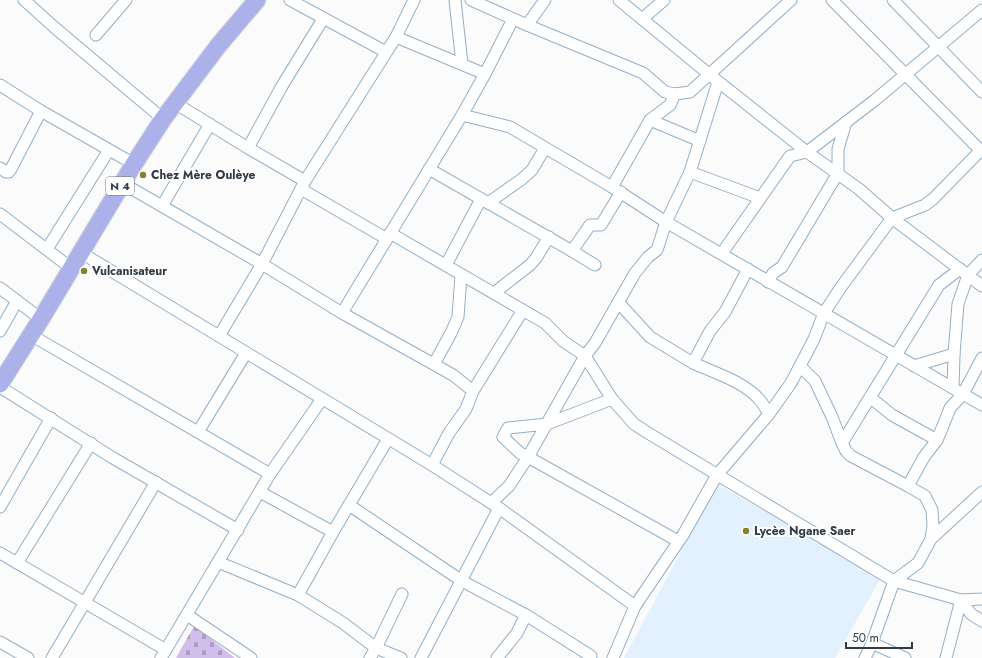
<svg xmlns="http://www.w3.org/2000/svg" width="982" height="658" font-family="Jost,sans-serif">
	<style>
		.built { fill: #e3f0fe }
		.cemetery { fill: url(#cemetery-stones) }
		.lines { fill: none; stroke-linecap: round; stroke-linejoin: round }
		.minor-casing { stroke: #94aec7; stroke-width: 13 }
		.primary-casing { stroke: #d6d8da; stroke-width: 19 }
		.minor { stroke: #fff; stroke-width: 11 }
		.primary { stroke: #acb2e9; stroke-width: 17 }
		.poi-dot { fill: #83832c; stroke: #fff; stroke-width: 1.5 }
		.labels { text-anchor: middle; stroke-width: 4; stroke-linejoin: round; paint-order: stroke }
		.shield { fill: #fff; stroke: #6e767d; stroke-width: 1 }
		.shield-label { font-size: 11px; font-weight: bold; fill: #303b45 }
		.poi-label { font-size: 12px; font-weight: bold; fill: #303b45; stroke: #fff; text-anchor: start }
	</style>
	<defs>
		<pattern id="cemetery-stones" width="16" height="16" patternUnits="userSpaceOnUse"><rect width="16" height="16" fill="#d2beeb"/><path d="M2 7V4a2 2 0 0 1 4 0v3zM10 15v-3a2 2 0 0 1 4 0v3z" fill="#ab9cc0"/></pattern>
	</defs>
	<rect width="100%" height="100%" fill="#fbfbfb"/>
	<polygon class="built" points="717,484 881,578 835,658 624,658"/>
	<polygon class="cemetery" points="194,626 235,658 176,658"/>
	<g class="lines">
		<g class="minor-casing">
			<g id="minor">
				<polyline points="24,0 54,27 163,119"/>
				<polyline points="290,0 386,52"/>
				<polyline points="455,0 462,64"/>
				<polyline points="471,0 527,25 643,73 665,92 675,94"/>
				<polyline points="619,0 710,75 807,152 859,189 892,218 982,286"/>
				<polyline points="832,0 982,152"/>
				<polyline points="893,0 982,92"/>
				<polyline points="642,19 664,0"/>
				<polyline points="527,25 545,0"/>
				<polyline points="96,35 126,0"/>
				<polyline points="396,37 485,74"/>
				<polyline points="0,85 41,111 134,164"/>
				<polyline points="175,103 248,148 305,181"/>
				<polyline points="462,115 510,127 612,187 666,222 982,405"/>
				<polyline points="650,120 700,141"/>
				<polyline points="248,148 282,86 323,19"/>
				<polyline points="0,168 6,172 9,172 11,169 41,111"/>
				<polyline points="429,169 572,251"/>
				<polyline points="690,172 760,198"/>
				<polyline points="122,183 262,264 342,313 453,375 473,391"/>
				<polyline points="612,187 650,120 670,105 675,94 690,92 791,0"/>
				<polyline points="301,189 387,239"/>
				<polyline points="488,203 522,179 532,170 545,148"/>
				<polyline points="162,206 210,124"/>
				<polyline points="0,214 71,268"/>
				<polyline points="390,233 545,323 563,341 585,356 612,399 634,424 648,433 894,581 961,600 982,599"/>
				<polyline points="47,249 109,150"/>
				<polyline points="80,252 432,465 499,508 635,606 613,658"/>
				<polyline points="722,253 790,156 807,152 875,100 982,10"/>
				<polyline points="446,265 481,199"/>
				<polyline points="595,265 572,251 590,225 601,225 621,192"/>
				<polyline points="768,282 773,273 782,267 838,173 838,149 846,122"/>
				<polyline points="0,288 41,319"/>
				<polyline points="494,293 530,265 536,258 549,237"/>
				<polyline points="618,302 650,337 693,363 710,331 725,312 748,269"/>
				<polyline points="342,313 462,115 485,74 513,19"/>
				<polyline points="0,331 17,301"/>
				<polyline points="31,335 270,474"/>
				<polyline points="219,336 262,264 305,181 396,37 414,0"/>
				<path d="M 693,363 C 715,373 742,381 758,398 C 763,403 766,409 769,414"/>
				<polyline points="434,364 451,333 458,317 461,275"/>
				<polyline points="800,366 815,381 832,417 842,443 846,451 851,456 908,486 925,496 932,510 933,526 931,539 918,563 894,581 872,643 865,658"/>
				<polyline points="914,366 954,354"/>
				<polyline points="0,387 113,458 238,530"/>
				<polyline points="953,388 954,354 958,304 968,275 982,260"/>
				<polyline points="871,398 892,415 937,440"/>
				<polyline points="612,399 547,424 508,428 503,437 520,453 528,457 585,356 595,343 635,273 648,257 657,250 666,222 690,172 718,82"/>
				<polyline points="198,432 246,353"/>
				<polyline points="842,443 939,285 960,269"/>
				<polyline points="432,465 449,433 466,409 473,391 523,310"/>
				<polyline points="908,486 924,457 937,440 945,421 950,408 963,394 982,358"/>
				<polyline points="260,492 333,532"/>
				<polyline points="491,503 509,486 528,457 678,541"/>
				<polyline points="349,505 462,581 526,615 591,656"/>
				<polyline points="0,507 51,418"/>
				<polyline points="931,539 982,492"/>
				<polyline points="0,553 166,650"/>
				<polyline points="218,562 298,595 343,623 376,648 401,658"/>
				<polyline points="17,563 91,443"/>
				<polyline points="298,595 333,532 388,439"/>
				<polyline points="961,600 971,614 982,621"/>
				<polyline points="635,606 683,535 717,475 769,414 791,383 814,339 824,313 841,287 892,218 925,205 933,199 981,150"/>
				<polyline points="187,615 251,658"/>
				<polyline points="0,642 28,658"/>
				<polyline points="872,643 905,658"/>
				<polyline points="52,658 156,482"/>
				<polyline points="161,658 270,474 322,399"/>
				<polyline points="370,658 376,648 402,594"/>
				<polyline points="421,658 499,508"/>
				<polyline points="497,658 517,633 526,615"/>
				<polyline points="946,658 961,600"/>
			</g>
		</g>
		<g class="primary-casing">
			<polyline id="primary" points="0,384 41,319 134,164 163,119 218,46 257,0"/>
		</g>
		<use href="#minor" class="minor"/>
		<use href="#primary" class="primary"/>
	</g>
	<g class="poi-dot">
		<circle cx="143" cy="175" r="4"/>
		<circle cx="84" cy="271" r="4"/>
		<circle cx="746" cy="531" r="4"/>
	</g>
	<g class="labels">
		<rect class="shield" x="106" y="177" width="28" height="18" rx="3"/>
		<g class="shield-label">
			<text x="120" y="190">N 4</text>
		</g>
		<g class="poi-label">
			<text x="151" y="179">Chez Mère Oulèye</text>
			<text x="92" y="275">Vulcanisateur</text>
			<text x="754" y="535">Lycèe Ngane Saer</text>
		</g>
	</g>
	<path d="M846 642v6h66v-6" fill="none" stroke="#303b45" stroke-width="2"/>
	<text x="852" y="642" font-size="12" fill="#303b45" stroke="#ffffff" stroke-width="3" paint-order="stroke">50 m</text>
</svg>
